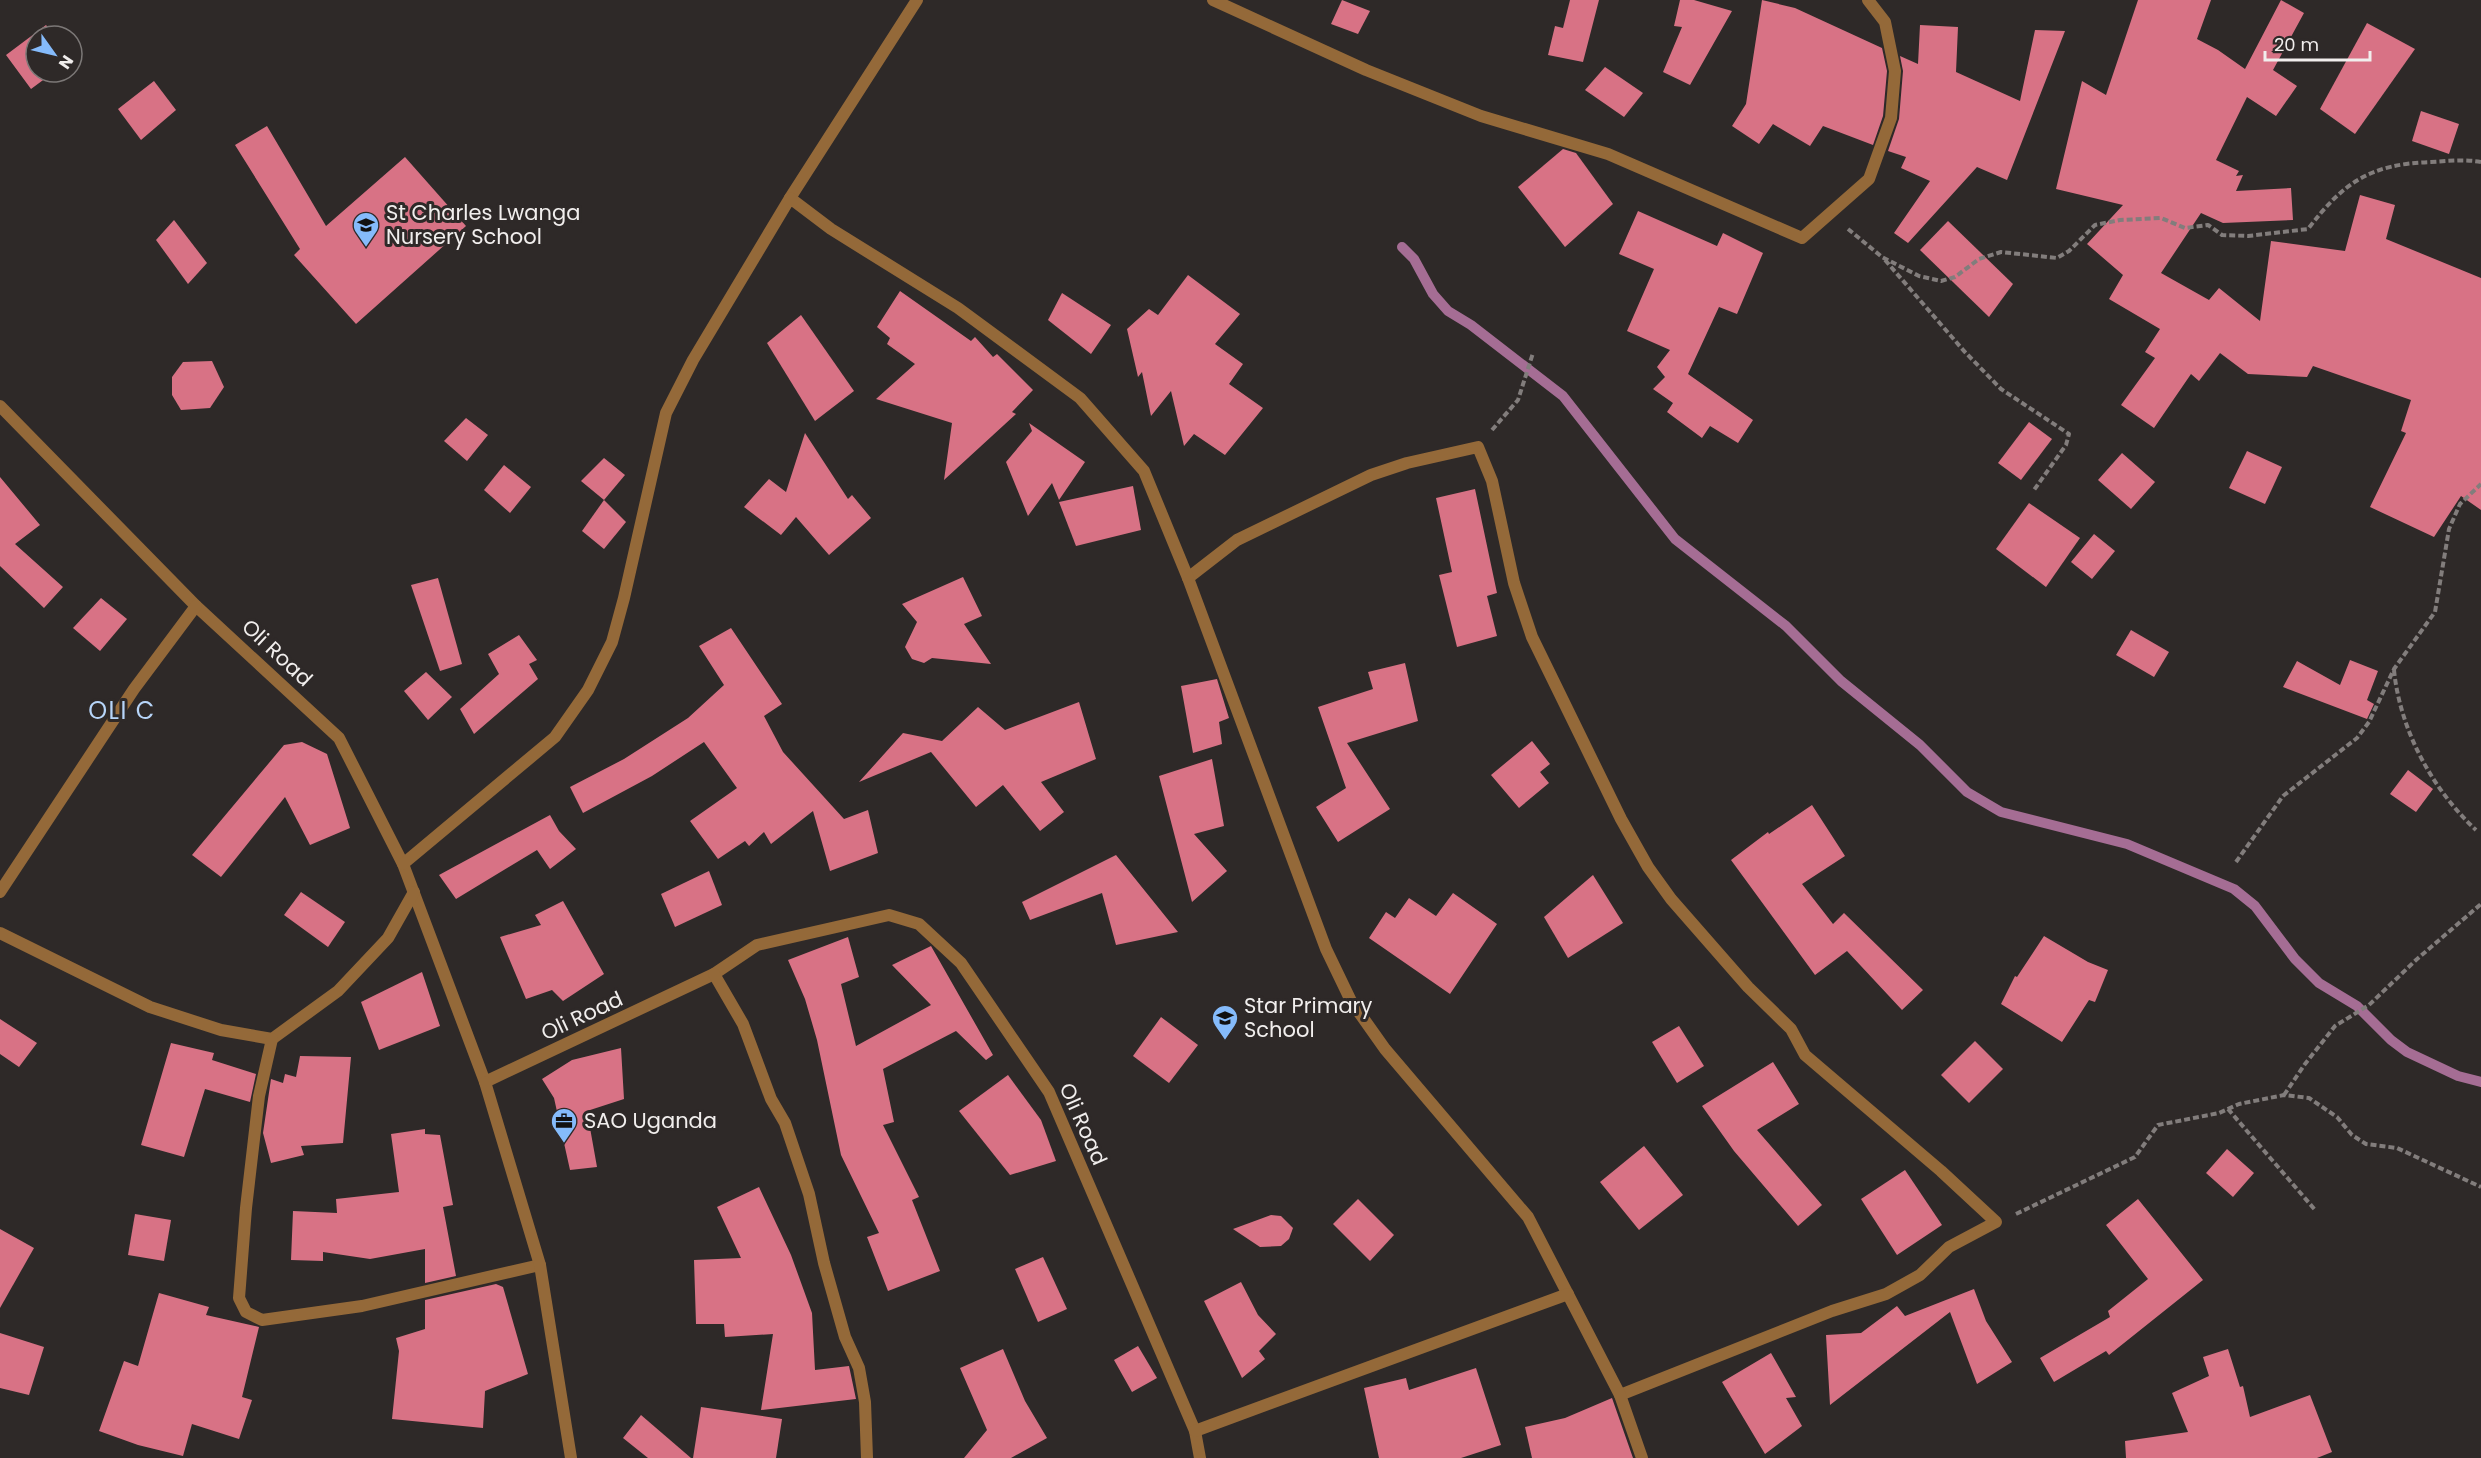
<svg xmlns="http://www.w3.org/2000/svg" width="2481" height="1458" font-family="Poppins,sans-serif">
	<style>
		.lines { fill: none; stroke-linecap: round; stroke-linejoin: round }
		.stream { stroke: #a56d94; stroke-width: 10 }
		.building { fill: #d87285 }
		.path { stroke: #827d7c; stroke-width: 4; stroke-dasharray: 6 3; stroke-linecap: butt }
		.minor { stroke: #946939; stroke-width: 12 }
		.labels { text-anchor: middle; stroke-width: 6; stroke-linejoin: round; paint-order: stroke }
		.poi-label { font-size: 21px; fill: #f1eeed; stroke: #2e2928; text-anchor: start }
		.street-label { font-size: 21px; fill: #f1eeed; stroke: #2e2928 }
		.quarter-label { font-size: 24px; letter-spacing: 1.5px; fill: #b7d5f9; stroke: #2e2928 }
	</style>
	<rect width="100%" height="100%" fill="#2e2928"/>
	<g class="lines">
		<polyline class="stream" points="1402,247 1414,259 1433,294 1448,311 1471,325 1563,396 1675,539 1786,626 1841,681 1920,745 1967,792 2001,812 2127,844 2234,889 2255,906 2295,959 2319,983 2357,1006 2391,1040 2407,1052 2458,1076 2481,1082"/>
	</g>
	<g class="building">
		<polygon points="1342,0 1370,11 1358,34 1331,24"/>
		<polygon points="1570,0 1599,0 1583,62 1548,55 1555,26 1563,28"/>
		<polygon points="1680,0 1694,0 1732,11 1690,85 1663,72 1682,27 1674,26"/>
		<polygon points="1762,0 1795,8 1882,48 1887,71 1883,116 1873,145 1823,126 1810,146 1773,124 1759,144 1732,126 1746,104"/>
		<polygon points="2138,0 2211,0 2197,39 2218,50 2245,69 2281,0 2304,13 2273,70 2297,86 2276,116 2247,97 2216,160 2239,171 2236,176 2243,175 2236,191 2291,188 2293,220 2223,223 2201,213 2161,273 2209,300 2219,288 2260,321 2271,241 2345,251 2360,195 2395,205 2386,239 2481,278 2481,510 2461,496 2434,537 2370,507 2406,433 2401,431 2411,400 2313,366 2307,377 2248,374 2220,353 2199,381 2191,374 2154,428 2121,405 2155,358 2145,352 2160,329 2109,299 2123,275 2087,244 2123,205 2056,189 2082,81 2106,95"/>
		<polygon points="2367,23 2415,49 2355,134 2320,109"/>
		<polygon points="46,25 55,36 36,36 36,72 54,72 31,89 6,55"/>
		<polygon points="1920,25 1958,27 1956,72 2020,101 2035,30 2065,31 2007,180 1977,167 1908,243 1894,233 1930,181 1901,168 1906,157 1888,151 1899,119 1903,71 1900,56 1918,64"/>
		<polygon points="1605,67 1643,93 1624,117 1585,90"/>
		<polygon points="154,81 176,110 141,140 118,109"/>
		<polygon points="2421,111 2459,124 2449,154 2412,141"/>
		<polygon points="267,126 326,226 405,157 466,226 356,324 294,255 300,249 235,145"/>
		<polygon points="1563,149 1576,153 1613,204 1565,247 1518,187"/>
		<polygon points="1638,211 1717,246 1723,233 1763,253 1737,314 1719,307 1688,374 1753,420 1738,443 1710,426 1702,438 1667,412 1673,403 1653,389 1665,377 1657,367 1670,350 1627,331 1654,269 1619,254"/>
		<polygon points="174,220 207,263 188,284 156,240"/>
		<polygon points="1948,221 2013,284 1989,317 1920,250"/>
		<polygon points="1188,275 1240,314 1215,344 1243,364 1229,384 1263,408 1225,455 1194,434 1184,446 1171,391 1151,416 1142,372 1138,377 1127,329 1149,309 1158,315"/>
		<polygon points="900,291 971,341 975,337 993,357 997,354 1033,390 1012,412 1016,414 944,480 952,423 876,399 915,364 887,344 890,338 877,327"/>
		<polygon points="1062,293 1111,325 1091,354 1048,320"/>
		<polygon points="801,315 854,391 815,421 767,343"/>
		<polygon points="212,361 224,387 210,408 181,410 172,395 172,377 183,362"/>
		<polygon points="466,418 488,435 467,461 444,441"/>
		<polygon points="2029,422 2052,439 2021,480 1998,463"/>
		<polygon points="1029,423 1085,462 1059,500 1052,483 1028,516 1006,462 1032,431"/>
		<polygon points="805,433 848,499 852,495 871,518 829,555 796,517 781,535 744,507 769,479 786,492"/>
		<polygon points="2247,451 2282,467 2265,504 2229,488"/>
		<polygon points="2122,453 2155,482 2131,509 2098,480"/>
		<polygon points="604,458 625,475 604,500 581,481"/>
		<polygon points="504,465 531,487 510,513 484,490"/>
		<polygon points="0,477 40,525 15,544 63,587 44,608 0,566"/>
		<polygon points="1133,486 1141,530 1076,546 1059,502"/>
		<polygon points="1475,489 1497,593 1487,596 1497,636 1457,647 1439,575 1452,572 1436,498"/>
		<polygon points="604,500 626,522 604,549 582,531"/>
		<polygon points="2029,503 2080,538 2046,587 1996,549"/>
		<polygon points="2094,534 2115,551 2092,579 2071,562"/>
		<polygon points="963,577 982,616 964,624 991,664 932,658 924,663 912,659 905,647 917,622 902,604"/>
		<polygon points="438,578 462,664 440,671 411,585"/>
		<polygon points="101,598 127,619 100,651 73,628"/>
		<polygon points="731,628 782,704 764,716 783,752 844,819 868,810 878,853 830,871 813,811 771,844 764,832 749,846 745,841 718,859 690,821 737,788 704,742 652,776 583,813 570,787 624,759 688,718 724,685 699,646"/>
		<polygon points="2131,630 2169,652 2154,677 2116,655"/>
		<polygon points="519,635 537,660 529,664 538,679 474,734 460,709 499,674 488,654"/>
		<polygon points="2350,660 2378,671 2367,700 2374,704 2367,719 2283,687 2297,661 2340,685"/>
		<polygon points="1405,663 1418,721 1347,743 1390,809 1338,842 1316,807 1346,788 1318,707 1373,689 1368,672"/>
		<polygon points="426,672 452,697 428,720 404,691"/>
		<polygon points="1217,679 1229,718 1219,722 1222,744 1193,753 1181,686"/>
		<polygon points="1079,702 1096,759 1041,782 1064,812 1040,831 1003,785 976,807 931,752 859,782 903,733 942,741 978,707 1005,730"/>
		<polygon points="1532,741 1550,764 1540,772 1549,783 1519,808 1491,775"/>
		<polygon points="302,742 327,754 350,828 310,845 285,797 221,877 192,855 284,745"/>
		<polygon points="1212,759 1224,826 1194,834 1227,871 1192,902 1159,776"/>
		<polygon points="2408,770 2433,789 2416,812 2390,794"/>
		<polygon points="1812,805 1845,856 1802,884 1833,924 1844,913 1923,990 1902,1010 1847,951 1815,975 1731,860 1768,832 1769,834"/>
		<polygon points="550,815 559,831 576,849 550,869 537,850 456,899 439,875"/>
		<polygon points="1116,855 1178,932 1116,945 1102,893 1030,920 1022,902"/>
		<polygon points="709,871 722,905 675,927 661,894"/>
		<polygon points="1593,875 1623,923 1568,958 1544,917"/>
		<polygon points="301,892 345,922 328,947 284,915"/>
		<polygon points="1453,893 1497,924 1450,994 1369,938 1386,912 1395,918 1409,898 1436,916"/>
		<polygon points="563,901 604,974 563,1001 552,990 526,999 500,937 541,925 535,915"/>
		<polygon points="2044,936 2088,962 2108,970 2095,1002 2089,1000 2062,1042 2001,1004 2015,976 2017,977"/>
		<polygon points="848,937 859,977 841,984 856,1046 931,1005 892,965 931,946 993,1055 986,1060 956,1031 883,1069 894,1122 883,1125 919,1197 912,1200 940,1271 888,1291 867,1237 879,1233 841,1155 817,1040 805,999 788,960"/>
		<polygon points="422,972 440,1026 379,1050 361,1002"/>
		<polygon points="1161,1017 1198,1045 1169,1083 1133,1056"/>
		<polygon points="0,1019 37,1043 19,1067 0,1054"/>
		<polygon points="1679,1026 1704,1066 1677,1083 1652,1042"/>
		<polygon points="1975,1041 2003,1069 1969,1103 1941,1075"/>
		<polygon points="171,1043 214,1053 212,1060 256,1074 250,1102 205,1089 184,1157 141,1145"/>
		<polygon points="621,1048 624,1099 587,1111 597,1167 570,1170 554,1098 542,1079 572,1060"/>
		<polygon points="300,1056 351,1057 343,1143 301,1146 304,1155 271,1163 263,1133 271,1079 283,1083 285,1074 296,1077"/>
		<polygon points="1773,1062 1799,1104 1757,1130 1822,1205 1798,1226 1734,1151 1702,1106"/>
		<polygon points="1008,1075 1041,1120 1056,1161 1010,1175 959,1111"/>
		<polygon points="425,1129 425,1134 440,1135 453,1205 443,1207 456,1276 425,1283 425,1249 370,1259 323,1252 323,1261 291,1260 293,1211 337,1213 336,1199 399,1192 391,1134"/>
		<polygon points="1644,1146 1683,1195 1639,1230 1600,1182"/>
		<polygon points="2227,1149 2254,1173 2233,1197 2206,1173"/>
		<polygon points="1905,1170 1942,1225 1897,1255 1861,1199"/>
		<polygon points="759,1187 791,1255 812,1313 815,1370 849,1366 856,1399 761,1410 773,1334 725,1337 724,1324 696,1324 694,1260 741,1258 717,1207"/>
		<polygon points="1358,1199 1394,1235 1370,1261 1333,1224"/>
		<polygon points="2138,1199 2203,1280 2109,1355 2106,1351 2054,1382 2040,1358 2110,1317 2108,1311 2148,1279 2106,1225"/>
		<polygon points="135,1214 171,1220 164,1261 128,1255"/>
		<polygon points="1271,1215 1281,1216 1293,1228 1289,1239 1281,1246 1260,1247 1233,1229"/>
		<polygon points="0,1229 34,1248 0,1308"/>
		<polygon points="1043,1257 1067,1309 1038,1322 1015,1269"/>
		<polygon points="1241,1282 1258,1315 1276,1334 1259,1351 1265,1359 1242,1378 1204,1301"/>
		<polygon points="496,1284 503,1287 528,1374 485,1391 483,1428 392,1419 399,1351 396,1338 425,1329 425,1300"/>
		<polygon points="1974,1289 1986,1321 2012,1362 1977,1384 1950,1312 1830,1405 1826,1335 1861,1333 1897,1306 1905,1316"/>
		<polygon points="159,1293 209,1307 206,1315 259,1327 242,1397 252,1400 239,1439 192,1424 183,1456 138,1445 99,1431 124,1361 138,1366"/>
		<polygon points="0,1333 44,1347 29,1395 0,1388"/>
		<polygon points="1138,1346 1157,1378 1132,1392 1114,1360"/>
		<polygon points="1003,1349 1025,1401 1047,1438 1011,1458 964,1458 987,1430 960,1368"/>
		<polygon points="2228,1349 2240,1387 2243,1386 2250,1417 2310,1395 2332,1452 2317,1458 2126,1458 2125,1441 2188,1432 2172,1393 2209,1376 2203,1357"/>
		<polygon points="1771,1353 1796,1397 1786,1398 1802,1426 1765,1454 1722,1382"/>
		<polygon points="1476,1368 1501,1445 1461,1458 1379,1458 1364,1388 1406,1378 1409,1390"/>
		<polygon points="1612,1398 1633,1458 1532,1458 1525,1427 1565,1418"/>
		<polygon points="701,1407 782,1419 776,1458 693,1458"/>
		<polygon points="641,1415 691,1458 648,1458 623,1438"/>
	</g>
	<g class="lines">
		<g class="path">
			<path d="M 1848,229 L 1882,257 L 1919,276 L 1941,281 L 1955,277 L 1979,259 L 2001,252 L 2057,258 L 2069,251 L 2095,225 L 2120,220 L 2161,218 L 2185,228 L 2208,225 L 2222,235 L 2248,236 L 2308,229 C 2344,182 2370,164 2431,162 C 2448,161 2464,159 2481,162"/>
			<polyline points="1885,260 1964,351 2001,389 2069,434 2066,445 2034,490"/>
			<polyline points="1492,430 1518,400 1533,353"/>
			<path d="M 2394,670 C 2400,730 2432,789 2476,830"/>
			<polyline points="2236,862 2283,796 2357,738 2369,722 2394,669 2435,612 2449,529 2460,504 2481,484"/>
			<polyline points="2284,1095 2305,1064 2335,1026 2369,1005 2416,960 2481,904"/>
			<polyline points="2228,1109 2316,1211"/>
			<polyline points="2016,1214 2135,1157 2158,1125 2219,1113 2239,1104 2284,1095 2309,1098 2337,1117 2352,1135 2366,1144 2397,1148 2481,1187"/>
		</g>
		<g class="minor">
			<polyline points="1213,0 1366,70 1481,116 1608,154 1802,238 1869,179 1891,118 1895,71 1885,22 1868,0"/>
			<polyline points="790,198 917,0"/>
			<polyline points="0,406 196,606 339,738 403,864 485,1082 714,974 757,945 889,915 919,924 961,963 1049,1092 1195,1431 1200,1458"/>
			<polyline points="1188,578 1237,540 1371,475 1407,463 1478,447 1492,481 1514,583 1532,637 1621,819 1648,867 1671,899 1748,987 1791,1029 1805,1055 1941,1171 1996,1222 1949,1247 1920,1275 1886,1294 1832,1311 1620,1395"/>
			<polyline points="403,864 555,737 588,690 612,642 624,598 666,413 693,360 790,198 831,229 958,308 1080,398 1144,471 1188,578 1326,949 1351,1001 1385,1049 1528,1217 1620,1395 1642,1458"/>
			<polyline points="0,892 134,689 196,606"/>
			<polyline points="0,933 150,1007 221,1030 272,1039 338,991 388,938 414,892"/>
			<polyline points="714,974 743,1024 771,1099 785,1123 809,1194 824,1263 845,1337 859,1368 865,1402 867,1458"/>
			<polyline points="272,1039 259,1096 246,1208 239,1298 246,1312 262,1320 362,1306 540,1265"/>
			<polyline points="485,1082 540,1265 571,1458"/>
			<polyline points="1195,1431 1568,1294"/>
		</g>
	</g>
	<defs>
		<g id="school-pin" transform="scale(1.35)"><path d="M0 17L-7.5 6A9.5 9.5 0 1 1 7.5 6Z" fill="#85bbfb" stroke="#2e2928"/><path d="M0-5L7-2L0 1L-7-2ZM-4 1L0 2.5L4 1V4Q0 6-4 4Z" fill="#111"/></g>
		<g id="office-pin" transform="scale(1.35)"><path d="M0 17L-7.5 6A9.5 9.5 0 1 1 7.5 6Z" fill="#85bbfb" stroke="#2e2928"/><path d="M-6-3h4V-5.5h4V-3h4V5H-6ZM-1-4.5V-3h2v-1.5ZM-6 0V1H6V0Z" fill="#111"/></g>
	</defs>
	<g fill-rule="evenodd">
		<use href="#school-pin" x="366" y="225"/>
		<use href="#school-pin" x="1225" y="1018"/>
		<use href="#office-pin" x="564" y="1121"/>
	</g>
	<g class="labels">
		<g class="poi-label">
			<text x="386" y="220">St Charles Lwanga<tspan x="386" dy="24">Nursery School</tspan></text>
			<text x="1244" y="1013">Star Primary<tspan x="1244" dy="24">School</tspan></text>
			<text x="584" y="1128">SAO Uganda</text>
		</g>
		<g class="street-label">
			<text transform="translate(277 653) rotate(43)" y="7">Oli Road</text>
			<text transform="translate(582 1016) rotate(-25)" y="7">Oli Road</text>
			<text transform="translate(1083 1124) rotate(66)" y="7">Oli Road</text>
		</g>
		<g class="quarter-label">
			<text x="122" y="719">OLI C</text>
		</g>
	</g>
	<g transform="translate(54 54) rotate(124)"><circle r="28" fill="#2e2928" stroke="#7c7877" stroke-width="1.5"/>
	<path d="M0-4.5L10 22L0 15L-10 22Z" fill="#85bbfb"/>
	<text y="-9" font-size="16" font-weight="bold" text-anchor="middle" fill="#f1eeed">N</text>
	</g>
	<path d="M2265 51v9h105v-9" fill="none" stroke="#f1eeed" stroke-width="3"/>
	<text x="2274" y="51" font-size="18" fill="#f1eeed" stroke="#2e2928" stroke-width="4.5" paint-order="stroke">20 m</text>
</svg>
